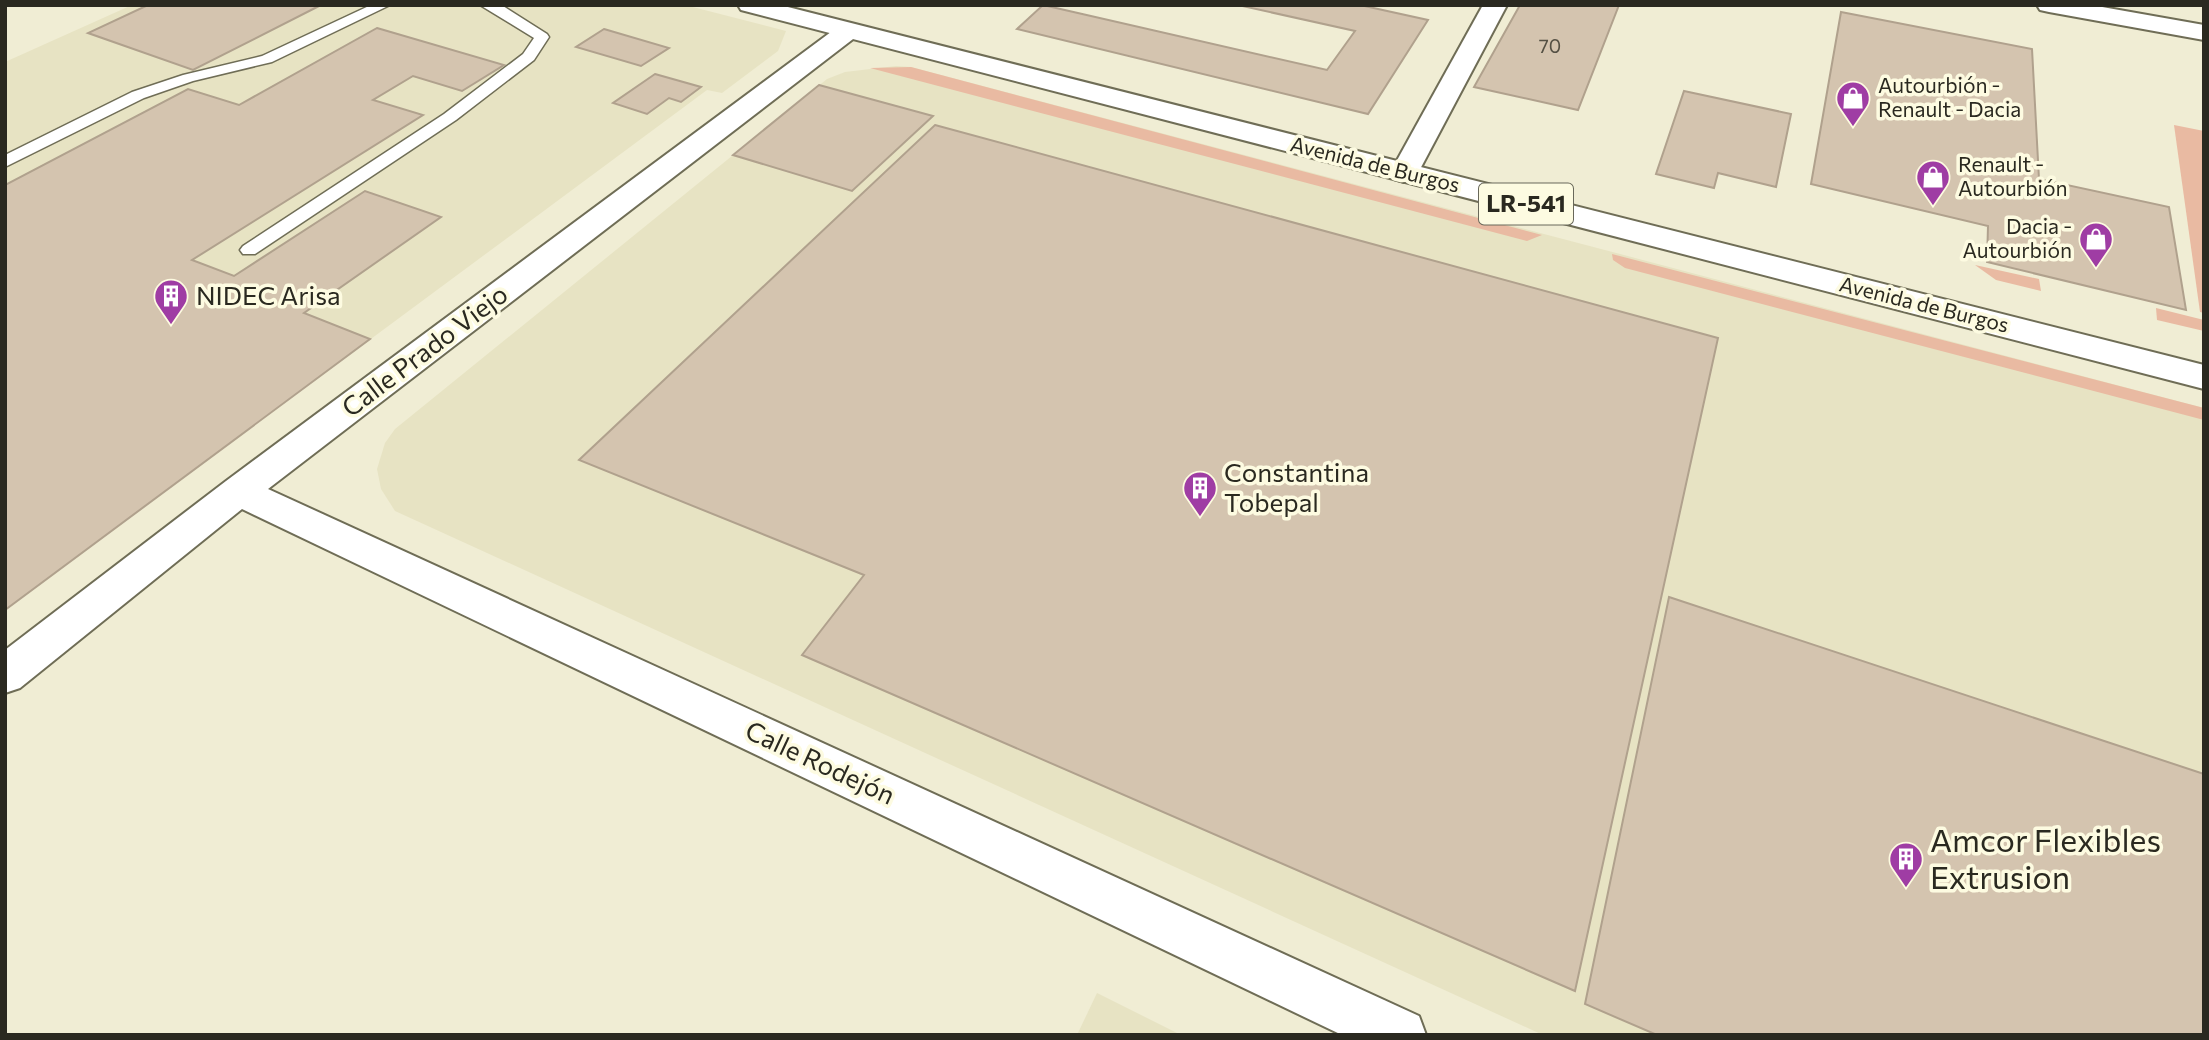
<svg xmlns="http://www.w3.org/2000/svg" width="2209" height="1040" font-family="Commissioner,sans-serif">
	<style>
		.built { fill: #e7e3c3 }
		.green { fill: #e9baa2 }
		.building { fill: #d4c4af; stroke: #b0a18d; stroke-width: 2 }
		.lines { fill: none; stroke-linecap: round; stroke-linejoin: round }
		.lane-casing { stroke: #6f6d56; stroke-width: 3 }
		.street-casing { stroke: #6f6d56; stroke-width: 4 }
		.primary-casing { stroke: #6f6d56; stroke-width: 4 }
		.lane { fill: #fff; fill-rule: evenodd }
		.street { fill: #fff; fill-rule: evenodd }
		.primary { fill: #fff; fill-rule: evenodd }
		.labels { text-anchor: middle; stroke-width: 7; stroke-linejoin: round; paint-order: stroke }
		.far-number-label { font-size: 19px; fill: #545044 }
		.far-poi-label { font-size: 21px; fill: #2a2920; stroke: #fdfbe1; text-anchor: start }
		.far-street-label { font-size: 21px; fill: #2a2920; stroke: #fdfbe1 }
		.shield { fill: #fdfbe1; stroke: #69685a; stroke-width: 2 }
		.shield-label { font-size: 24px; font-weight: bold; fill: #2a2920 }
		.poi-label { font-size: 26px; fill: #2a2920; stroke: #fdfbe1; text-anchor: start }
		.street-label { font-size: 26px; fill: #2a2920; stroke: #fdfbe1 }
		.near-poi-label { font-size: 32px; fill: #2a2920; stroke: #fdfbe1; text-anchor: start }
	</style>
	<rect width="100%" height="100%" fill="#f0edd4"/>
	<g class="built">
		<polygon points="132,5 685,5 786,31 778,51 722,93 707,90 5,610 5,62"/>
		<polygon points="896,66 911,67 2204,408 2204,1035 1543,1035 395,511 381,489 377,469 385,443 395,429 827,79 845,72"/>
		<polygon points="1097,993 1181,1035 1077,1035"/>
	</g>
	<g class="green">
		<polygon points="911,67 1542,235 1527,241 870,68"/>
		<polygon points="2174,125 2204,131 2204,313 2200,312"/>
		<polygon points="1612,254 2204,408 2204,420 1625,268 1613,260"/>
		<polygon points="1975,265 2039,279 2041,291 1996,280"/>
		<polygon points="2156,308 2204,320 2204,331 2157,320"/>
	</g>
	<g class="building">
		<polygon points="148,5 321,5 193,70 88,33"/>
		<polygon points="1043,5 1327,70 1355,31 1238,5 1360,5 1428,20 1368,114 1017,29"/>
		<polygon points="1520,5 1619,5 1578,110 1474,87"/>
		<polygon points="1841,12 2032,49 2039,179 2169,207 2186,310 1987,262 1988,226 1811,184"/>
		<polygon points="377,28 504,65 462,91 413,76 373,100 423,115 192,260 234,276 365,191 441,217 304,313 370,339 5,610 5,185 188,89 239,105"/>
		<polygon points="604,29 669,48 641,66 576,47"/>
		<polygon points="655,74 701,87 681,102 669,98 647,114 613,103"/>
		<polygon points="819,85 933,116 852,191 733,155"/>
		<polygon points="1684,91 1791,114 1776,187 1718,173 1714,188 1656,174"/>
		<polygon points="935,125 1718,338 1575,991 802,655 864,575 579,460"/>
		<polygon points="1669,597 2204,774 2204,1035 1657,1035 1585,1004"/>
	</g>
	<g class="lines">
		<g class="lane-casing">
			<g id="lane">
				<polygon points="371,5 390,5 272,62 193,81 144,98 5,167 5,155 132,92 183,75 262,56"/>
				<polygon points="480,5 503,6 547,34 549,37 534,60 456,120 255,254 243,254 240,250 243,246 444,114 523,54 534,38"/>
			</g>
		</g>
		<g class="street-casing">
			<g id="street">
				<polygon points="1483,5 1507,5 1418,173 1414,179 1404,182 1394,179 1390,173"/>
				<polygon points="2037,5 2091,5 2204,25 2204,40 2049,12 2040,10"/>
				<polygon points="848,24 857,26 860,31 857,36 268,489 1419,1016 1426,1035 1342,1035 242,509 20,688 5,693 5,650 226,481 839,26"/>
			</g>
		</g>
		<g class="primary-casing">
			<polygon id="primary" points="738,5 780,5 2204,365 2204,389 741,10"/>
		</g>
		<use href="#lane" class="lane"/>
		<use href="#street" class="street"/>
		<use href="#primary" class="primary"/>
	</g>
	<defs>
		<g id="shop-pin" transform="scale(1.75)"><path d="M0 17L-7.5 6A9.5 9.5 0 1 1 7.5 6Z" fill="#9f3da4" stroke="#fdfbe1"/><path d="M-5-2.5h2.3a2.7 3.5 0 0 1 5.4 0H5L5.5 6h-11ZM-1.5-2.5h3a1.5 2.3 0 0 0-3 0Z" fill="#fff"/></g>
		<g id="building-pin" transform="scale(1.75)"><path d="M0 17L-7.5 6A9.5 9.5 0 1 1 7.5 6Z" fill="#9f3da4" stroke="#fdfbe1"/><path d="M-4-6H4V6H1V3H-1V6H-4ZM-2.5-4.3h1.7v1.8h-1.7ZM.8-4.3h1.7v1.8H.8ZM-2.5-1h1.7V.8h-1.7ZM.8-1h1.7V.8H.8Z" fill="#fff"/></g>
	</defs>
	<g fill-rule="evenodd">
		<use href="#shop-pin" x="1853" y="98"/>
		<use href="#shop-pin" x="1933" y="177"/>
		<use href="#shop-pin" x="2096" y="239"/>
		<use href="#building-pin" x="171" y="296"/>
		<use href="#building-pin" x="1200" y="488"/>
		<use href="#building-pin" x="1906" y="859"/>
	</g>
	<g class="labels">
		<g class="far-number-label">
			<text x="1550" y="53">70</text>
		</g>
		<g class="far-poi-label">
			<text x="1878" y="93">Autourbión -<tspan x="1878" dy="24">Renault - Dacia</tspan></text>
			<text x="1958" y="172">Renault -<tspan x="1958" dy="24">Autourbión</tspan></text>
			<text x="2072" y="234" text-anchor="end">Dacia -<tspan x="2072" dy="24">Autourbión</tspan></text>
		</g>
		<g class="far-street-label">
			<text transform="translate(1375 165) rotate(14)" y="7">Avenida de Burgos</text>
			<text transform="translate(1924 305) rotate(14)" y="7">Avenida de Burgos</text>
		</g>
		<rect class="shield" x="1479" y="183.5" width="94" height="41" rx="5"/>
		<g class="shield-label">
			<text x="1526" y="212">LR-541</text>
		</g>
		<g class="poi-label">
			<text x="196" y="305">NIDEC Arisa</text>
			<text x="1224" y="482">Constantina<tspan x="1224" dy="30">Tobepal</tspan></text>
		</g>
		<g class="street-label">
			<text transform="translate(425 351) rotate(-37)" y="9">Calle Prado Viejo</text>
			<text transform="translate(820 763) rotate(25)" y="9">Calle Rodejón</text>
		</g>
		<g class="near-poi-label">
			<text x="1930" y="852">Amcor Flexibles<tspan x="1930" dy="37">Extrusion</tspan></text>
		</g>
	</g>
	<rect width="2209" height="1040" fill="none" stroke="#2a2920" stroke-width="14"/>
</svg>
